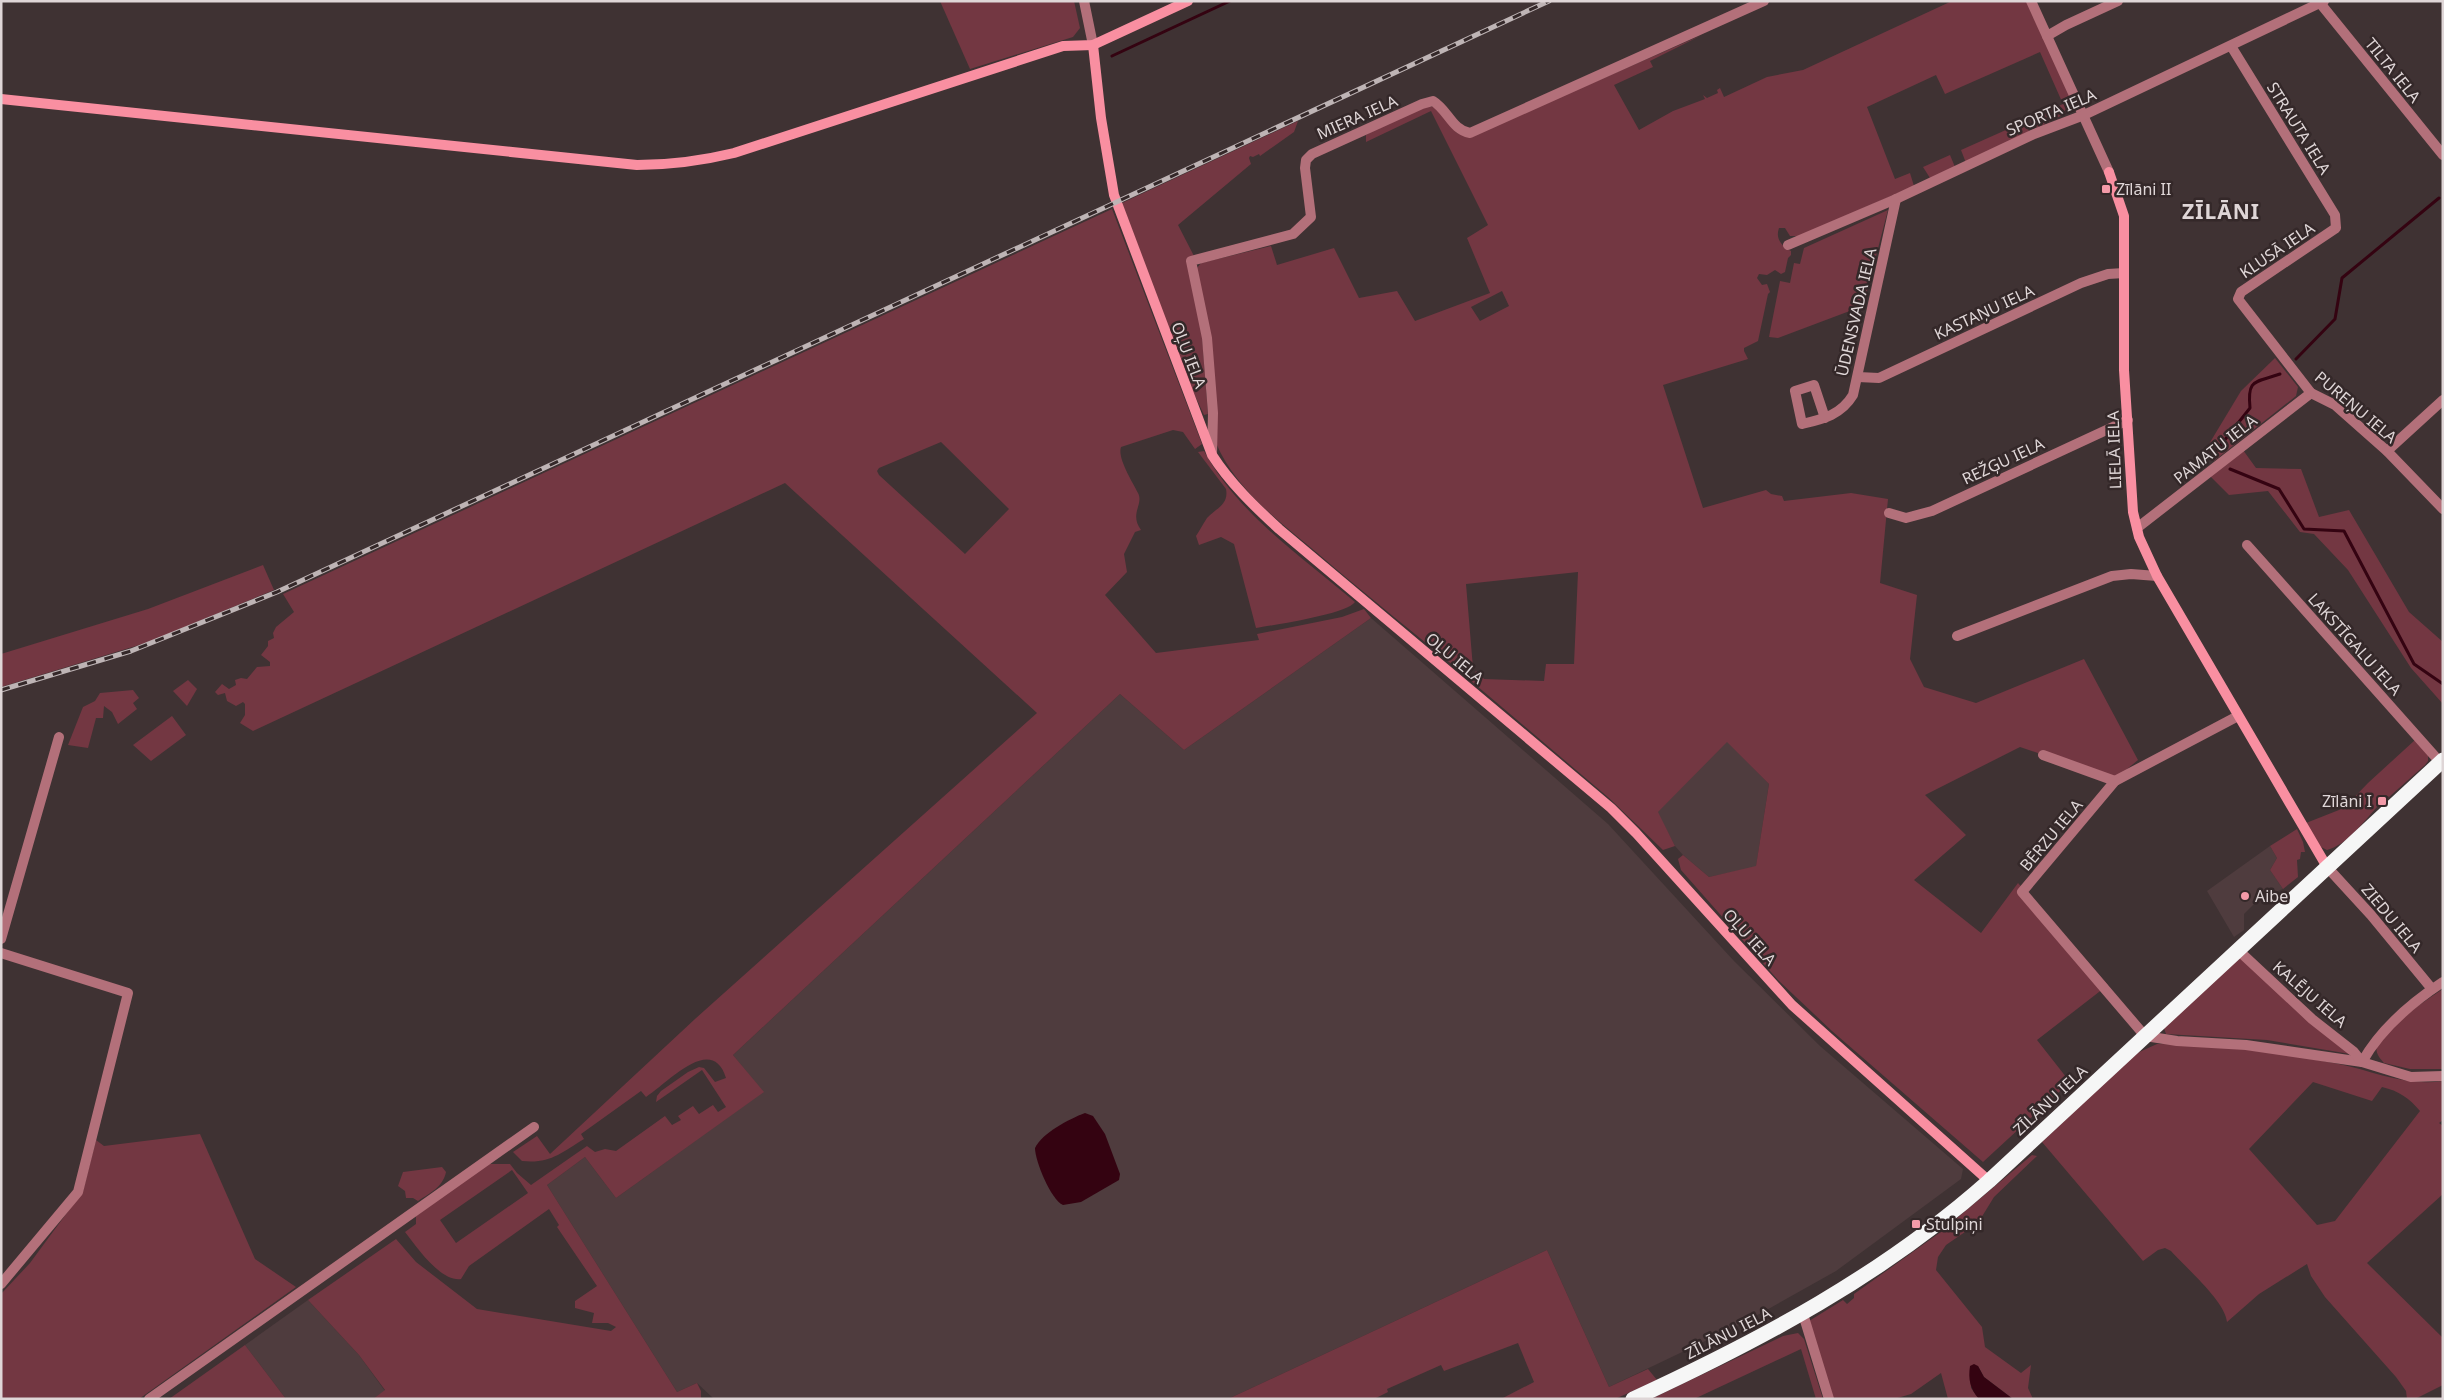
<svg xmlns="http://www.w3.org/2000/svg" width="2444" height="1400" font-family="'Noto Sans',sans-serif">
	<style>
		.built { fill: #4f3c3e }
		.green { fill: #733742; fill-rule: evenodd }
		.water { fill: #340311 }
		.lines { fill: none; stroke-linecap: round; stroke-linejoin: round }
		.stream { stroke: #340311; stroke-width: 3 }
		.street { stroke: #b3707a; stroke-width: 10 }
		.secondary { stroke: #f98fa1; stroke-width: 10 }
		.highway { stroke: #f6f6f6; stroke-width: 15 }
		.rail-casing { stroke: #beb4b5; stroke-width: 5 }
		.rail { stroke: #342829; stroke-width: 3; stroke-dasharray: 9; stroke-linecap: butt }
		.poi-dot { fill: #f39aa8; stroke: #342829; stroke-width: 2 }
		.labels { text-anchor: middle; stroke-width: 5; stroke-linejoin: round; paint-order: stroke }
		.street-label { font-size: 16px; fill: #dfd6d7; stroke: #342829 }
		.poi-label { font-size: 16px; fill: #dfd6d7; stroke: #342829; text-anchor: start }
		.district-label { font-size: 21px; font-weight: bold; letter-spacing: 1px; fill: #dfd6d7; stroke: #342829 }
	</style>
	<rect width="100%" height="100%" fill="#3f3233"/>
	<g class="built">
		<polygon points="1371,618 1608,824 1734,961 1820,1046 1963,1169 1961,1179 1836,1271 1745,1322 1609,1387 1547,1250 1228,1399 714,1399 697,1383 677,1392 547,1185 585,1157 616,1198 763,1092 733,1055 1120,694 1184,750"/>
		<polygon points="1727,741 1769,784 1756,867 1709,877 1683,855 1675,846 1657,812"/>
		<polygon points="2270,846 2277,858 2270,870 2283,889 2277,891 2269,889 2244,914 2244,930 2234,937 2207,891"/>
		<polygon points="308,1300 359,1355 385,1391 373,1399 286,1399 245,1345"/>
	</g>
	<g class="green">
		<polygon points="940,1 1074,1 1080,28 1073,37 970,69"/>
		<path d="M 1952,1 L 2026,1 L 2072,99 L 2072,110 L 2041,126 L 2037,127 L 2032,125 L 2030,119 L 2063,104 L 2040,52 L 1945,94 L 1936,75 L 1867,107 L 1895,179 L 1910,173 L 1914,186 L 1800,236 L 1790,236 L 1785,228 L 1779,228 C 1775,239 1782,246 1791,251 L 1791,255 L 1788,258 L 1785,272 L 1781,274 L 1775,270 L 1767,275 L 1759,274 L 1757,278 L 1762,285 L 1767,284 L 1770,292 L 1768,294 L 1758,341 L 1744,348 L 1744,351 L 1748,359 L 1663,385 L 1703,508 L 1766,490 L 1771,494 L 1782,496 L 1784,501 L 1851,493 L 1888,499 L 1880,583 L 1917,595 L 1910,659 L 1924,687 L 1976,703 L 2084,659 L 2138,760 L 2115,779 L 2020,747 L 1925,795 L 1966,835 L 1914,880 L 1981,933 L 2018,883 L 2108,985 L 2037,1040 L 2070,1082 L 1983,1162 L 1832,1031 L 1778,980 L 1681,870 L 1678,859 L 1683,855 L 1709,877 L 1756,866 L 1769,784 L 1727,742 L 1658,812 L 1675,846 L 1663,850 L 1609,798 L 1470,680 L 1476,671 L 1484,679 L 1544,681 L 1546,664 L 1574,664 L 1578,572 L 1466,584 L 1473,668 L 1467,677 C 1417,635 1366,595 1316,552 C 1279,521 1236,490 1216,443 L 1197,268 L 1201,263 L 1271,246 L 1277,265 L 1334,248 L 1359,298 L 1397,291 L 1415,321 L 1490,293 L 1467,238 L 1488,225 L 1431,111 L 1366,142 L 1366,135 C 1381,127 1422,101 1437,108 L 1457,133 L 1471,136 L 1702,35 L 1650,61 L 1653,67 L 1614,85 L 1639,130 L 1673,111 L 1705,99 L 1703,95 L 1707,98 L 1718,93 L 1717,90 L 1720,88 L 1724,97 L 1767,77 L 1803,70 ZM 1502,291 L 1509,306 L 1480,321 L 1471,307 Z"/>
		<polygon points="1298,121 1294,132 1260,156 1259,154 1253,157 1250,156 1249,158 1251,164 1178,225 1194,256 1191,259 1201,322 1208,414 1204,415 1189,383 1122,203"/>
		<polygon points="2026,121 2029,131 2026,134 1966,163 1961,150"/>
		<polygon points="1950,155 1955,167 1930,178 1923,167"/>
		<path d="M 1112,209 L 1202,444 L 1195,449 L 1183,432 L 1173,430 L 1121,447 C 1117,458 1133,483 1138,493 C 1144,504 1129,514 1141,530 L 1135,532 L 1124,554 L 1127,572 L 1105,595 L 1156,653 L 1259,640 L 1257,634 L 1342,617 L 1364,609 L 1371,618 L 1184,750 L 1120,694 L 733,1055 L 764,1092 L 616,1198 L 585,1157 L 547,1185 L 677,1392 L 697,1383 L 701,1391 L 701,1399 L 373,1399 L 385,1390 L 359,1355 L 308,1300 L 396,1239 L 416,1262 L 477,1309 L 611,1331 L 616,1327 L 608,1323 L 592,1323 L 594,1313 L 575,1308 L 575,1301 L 597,1286 L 557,1227 L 559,1225 L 549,1209 L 469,1266 L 461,1279 C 440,1282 416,1246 405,1232 L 416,1224 L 416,1216 L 488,1164 L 510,1164 L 517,1173 L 531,1185 L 587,1146 L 595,1152 L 605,1149 L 616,1151 L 665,1116 L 672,1125 L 681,1120 L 678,1116 L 693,1106 L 699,1114 L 713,1105 L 718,1112 L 726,1107 L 702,1070 L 656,1102 L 657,1096 L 661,1091 L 688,1072 L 699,1067 L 704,1068 L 715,1082 L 726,1078 C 712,1033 668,1083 646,1097 L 641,1091 L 581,1134 L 584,1139 C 561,1153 550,1164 522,1161 L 513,1152 L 537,1136 L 550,1154 L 695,1019 L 1037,713 L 785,483 L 253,731 L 240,723 L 245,715 L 245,704 L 243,702 L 236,706 L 227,701 L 225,693 L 218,695 L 215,692 L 222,684 L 229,689 L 236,685 L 235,680 L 241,678 L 247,679 L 257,667 L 270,666 L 270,662 L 261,655 L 268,646 L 268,641 L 274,638 L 273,633 L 276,627 L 294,612 L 283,594 ZM 941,442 L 1009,509 L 965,554 L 879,475 L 877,471 L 879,468 ZM 512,1170 L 528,1193 L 456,1243 L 440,1220 Z"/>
		<polygon points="1888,210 1863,306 1778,338 1769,337 1780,281 1790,283 1794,263 1800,264 1804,248"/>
		<polygon points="2275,358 2298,387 2296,396 2214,461 2206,449 2241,391"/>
		<polygon points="2243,450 2256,468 2301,469 2319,517 2349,510 2409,612 2443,642 2443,704 2411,668 2348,570 2314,534 2300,532 2268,491 2229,495 2210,476"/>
		<path d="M 1204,451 C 1238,514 1301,556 1355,602 C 1347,614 1274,625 1256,628 L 1234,544 L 1221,537 L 1199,545 L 1196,536 C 1200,530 1203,524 1207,518 C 1216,508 1229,505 1226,489 L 1198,452 Z"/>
		<polygon points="263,565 274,590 149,642 1,687 1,654 148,609"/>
		<polygon points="188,680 197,689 187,706 173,691"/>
		<polygon points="133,690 139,698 133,703 137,709 118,724 112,712 104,706 103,718 96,718 88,748 68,745 83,707 95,701 100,693"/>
		<polygon points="172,716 186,735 151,761 133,745"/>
		<path d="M 2415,740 L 2428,755 L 2428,761 L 2425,765 L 2389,797 L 2386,795 L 2376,805 L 2377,807 C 2364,821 2347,845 2327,850 L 2319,846 L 2306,823 L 2344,808 L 2368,783 Z"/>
		<polygon points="2297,829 2303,842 2305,852 2301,852 2300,859 2297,860 2298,877 2283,889 2270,870 2277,858 2270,846"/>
		<polygon points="2238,958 2241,958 2350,1054 2267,1040 2166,1034 2164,1028"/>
		<path d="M 2443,989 L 2443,1069 L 2410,1069 L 2384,1063 C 2379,1057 2375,1053 2377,1045 C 2384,1028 2426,1000 2443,989 Z"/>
		<path d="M 2157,1044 C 2217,1044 2280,1053 2339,1064 C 2373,1071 2407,1087 2443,1081 L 2443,1120 L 2439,1123 L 2443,1126 L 2443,1194 L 2367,1263 L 2443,1338 L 2443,1385 L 2415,1399 L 2407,1399 L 2406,1391 L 2396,1377 L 2325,1297 L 2311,1276 L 2307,1264 L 2259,1294 L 2227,1322 C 2225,1301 2186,1268 2171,1251 L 2165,1248 L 2158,1250 L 2143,1261 L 2042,1142 L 2135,1054 ZM 2313,1082 L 2372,1101 L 2382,1087 C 2399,1091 2409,1098 2420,1111 L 2335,1221 L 2317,1225 L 2249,1149 Z"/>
		<polygon points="200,1134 255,1259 296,1287 139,1399 1,1399 1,1294 30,1263 83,1191 96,1140 104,1146"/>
		<polygon points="2032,1155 2037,1156 1994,1197 1978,1223 1946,1245 1938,1257 1936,1270 1982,1327 1985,1347 2021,1373 2031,1365 2028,1388 2033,1399 2013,1399 1984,1377 1978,1366 1970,1366 1971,1388 1979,1399 1948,1399 1941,1373 1911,1394 1894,1399 1832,1399 1809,1321 1843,1300 1847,1304 1854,1298 1854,1294 1938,1234"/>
		<path d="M 442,1167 L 446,1172 C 443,1187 430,1193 418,1201 L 413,1198 L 406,1198 L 405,1191 L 398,1186 L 403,1172 Z"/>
		<polygon points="1547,1250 1609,1387 1648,1369 1657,1380 1615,1399 1501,1399 1534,1382 1518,1343 1444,1371 1441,1365 1387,1389 1388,1392 1374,1399 1228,1399"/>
		<polygon points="1798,1333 1804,1339 1823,1399 1816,1399 1801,1349 1694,1399 1651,1399 1783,1336"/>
		<polygon points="245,1345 286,1399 169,1399"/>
	</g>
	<g class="water">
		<path d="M 1085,1113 L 1093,1116 L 1105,1134 L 1120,1174 L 1119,1180 L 1081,1202 L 1063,1205 C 1051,1200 1035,1161 1035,1148 C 1042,1133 1069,1119 1085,1113 Z"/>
		<path d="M 1974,1364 L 1978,1366 L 1984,1377 L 2013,1399 L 1979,1399 C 1970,1389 1968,1379 1970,1366 Z"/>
	</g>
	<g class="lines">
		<g class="stream">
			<polyline points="1112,56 1230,1"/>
			<polyline points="2296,359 2335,319 2342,278 2439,198"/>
			<path d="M 2216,451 L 2250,408 C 2247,378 2255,383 2280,374"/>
			<polyline points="2230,469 2279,489 2304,529 2344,531 2414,664 2443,684"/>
		</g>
		<g class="street">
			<polyline points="1084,1 1093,45"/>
			<polyline points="2031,1 2109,172"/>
			<polyline points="2320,3 2443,155"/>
			<polyline points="2047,36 2066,25 2118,1"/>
			<polyline points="2231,46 2335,215 2336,228 2241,292 2238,299 2311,393 2335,405 2387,451 2443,509"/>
			<polyline points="1788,245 1896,199 2034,134 2084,115 2324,1"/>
			<polyline points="1858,377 1879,378 2081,283 2108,274 2124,273"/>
			<path d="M 1825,418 L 1814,385 L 1795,391 L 1802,424 C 1823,419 1841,415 1853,395 L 1896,199"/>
			<polyline points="2387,451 2443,400"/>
			<path d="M 1212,454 L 1213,413 L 1207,338 L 1191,261 L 1293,234 L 1311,217 L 1305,168 L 1306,160 L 1312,154 L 1422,104 L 1433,101 C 1448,110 1452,130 1470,133 L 1764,1"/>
			<polyline points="1889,513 1906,518 1932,511 2128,420"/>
			<polyline points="2137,528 2311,393"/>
			<polyline points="2247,545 2440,762"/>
			<polyline points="1957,636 2112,576 2131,574 2157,576"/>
			<polyline points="2238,716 2115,781 2022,892 2145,1036 2177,1041 2246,1045 2362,1062 2411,1077 2443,1076"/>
			<polyline points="2043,755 2115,781"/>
			<polyline points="2327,867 2371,915 2432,989"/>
			<polyline points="1,939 59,737"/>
			<path d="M 2238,950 L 2312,1019 L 2354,1052 L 2362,1062 C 2381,1028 2411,1003 2443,982"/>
			<polyline points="1,953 128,993 78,1192 1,1284"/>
			<polyline points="1803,1314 1829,1399"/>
			<polyline points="149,1399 534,1127"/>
		</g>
		<g class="secondary">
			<path d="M 1093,45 L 1101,118 L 1114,195 L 1212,455 C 1230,483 1254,506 1279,529 L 1611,808 L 1636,833 L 1792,1005 L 1989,1181"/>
			<path d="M 1,99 L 637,165 C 671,165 701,161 734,153 L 1063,46 L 1093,45 L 1188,1"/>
			<polyline points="2109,172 2124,216 2124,370 2133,512 2139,537 2157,576 2327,867"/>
		</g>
		<path class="highway" d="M 1633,1399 C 1761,1340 1883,1275 1989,1181 L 2443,760"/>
		<g class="rail-casing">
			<polyline id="rail" points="1,690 131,651 277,592 1549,1"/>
		</g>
		<use href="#rail" class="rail"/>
	</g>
	<g class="poi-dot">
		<rect x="2101" y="184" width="10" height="10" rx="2.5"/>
		<rect x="2377" y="796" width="10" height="10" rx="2.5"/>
		<circle cx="2245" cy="896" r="5"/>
		<rect x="1911" y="1219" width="10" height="10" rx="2.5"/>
	</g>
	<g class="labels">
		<g class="street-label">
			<text transform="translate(2393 70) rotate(51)" y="6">TILTA IELA</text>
			<text transform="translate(2051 112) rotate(-23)" y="6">SPORTA IELA</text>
			<text transform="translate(1357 117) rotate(-24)" y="6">MIERA IELA</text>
			<text transform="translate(2299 128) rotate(58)" y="6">STRAUTA IELA</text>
			<text transform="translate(2277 250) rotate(-34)" y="6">KLUSĀ IELA</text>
			<text transform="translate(1856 312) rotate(-77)" y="6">ŪDENSVADA IELA</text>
			<text transform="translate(1984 312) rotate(-25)" y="6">KASTAŅU IELA</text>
			<text transform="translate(1189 355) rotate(69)" y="6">OĻU IELA</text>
			<text transform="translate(2356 407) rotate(40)" y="6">PUREŅU IELA</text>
			<text transform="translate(2215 449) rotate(-38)" y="6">PAMATU IELA</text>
			<text transform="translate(2114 450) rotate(-92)" y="6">LIELĀ IELA</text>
			<text transform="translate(2003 461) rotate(-25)" y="6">REŽĢU IELA</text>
			<text transform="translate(2355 644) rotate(48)" y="6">LAKSTĪGALU IELA</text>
			<text transform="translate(1455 658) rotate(40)" y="6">OĻU IELA</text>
			<text transform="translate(2051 835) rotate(-50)" y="6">BĒRZU IELA</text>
			<text transform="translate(2392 918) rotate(50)" y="6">ZIEDU IELA</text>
			<text transform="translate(1750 937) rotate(48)" y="6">OĻU IELA</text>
			<text transform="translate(2310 994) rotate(41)" y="6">KALĒJU IELA</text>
			<text transform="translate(2050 1100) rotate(-43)" y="6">ZĪLĀNU IELA</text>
			<text transform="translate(1728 1333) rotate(-27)" y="6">ZĪLĀNU IELA</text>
		</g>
		<g class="poi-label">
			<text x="2116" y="195">Zīlāni II</text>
			<text x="2372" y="807" text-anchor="end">Zīlāni I</text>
			<text x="2255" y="902">Aibe</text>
			<text x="1926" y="1230">Stulpiņi</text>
		</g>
		<g class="district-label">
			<text x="2221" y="219">ZĪLĀNI</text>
		</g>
	</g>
	<rect width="2444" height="1400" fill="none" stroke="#dfd6d7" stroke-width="5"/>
</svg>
